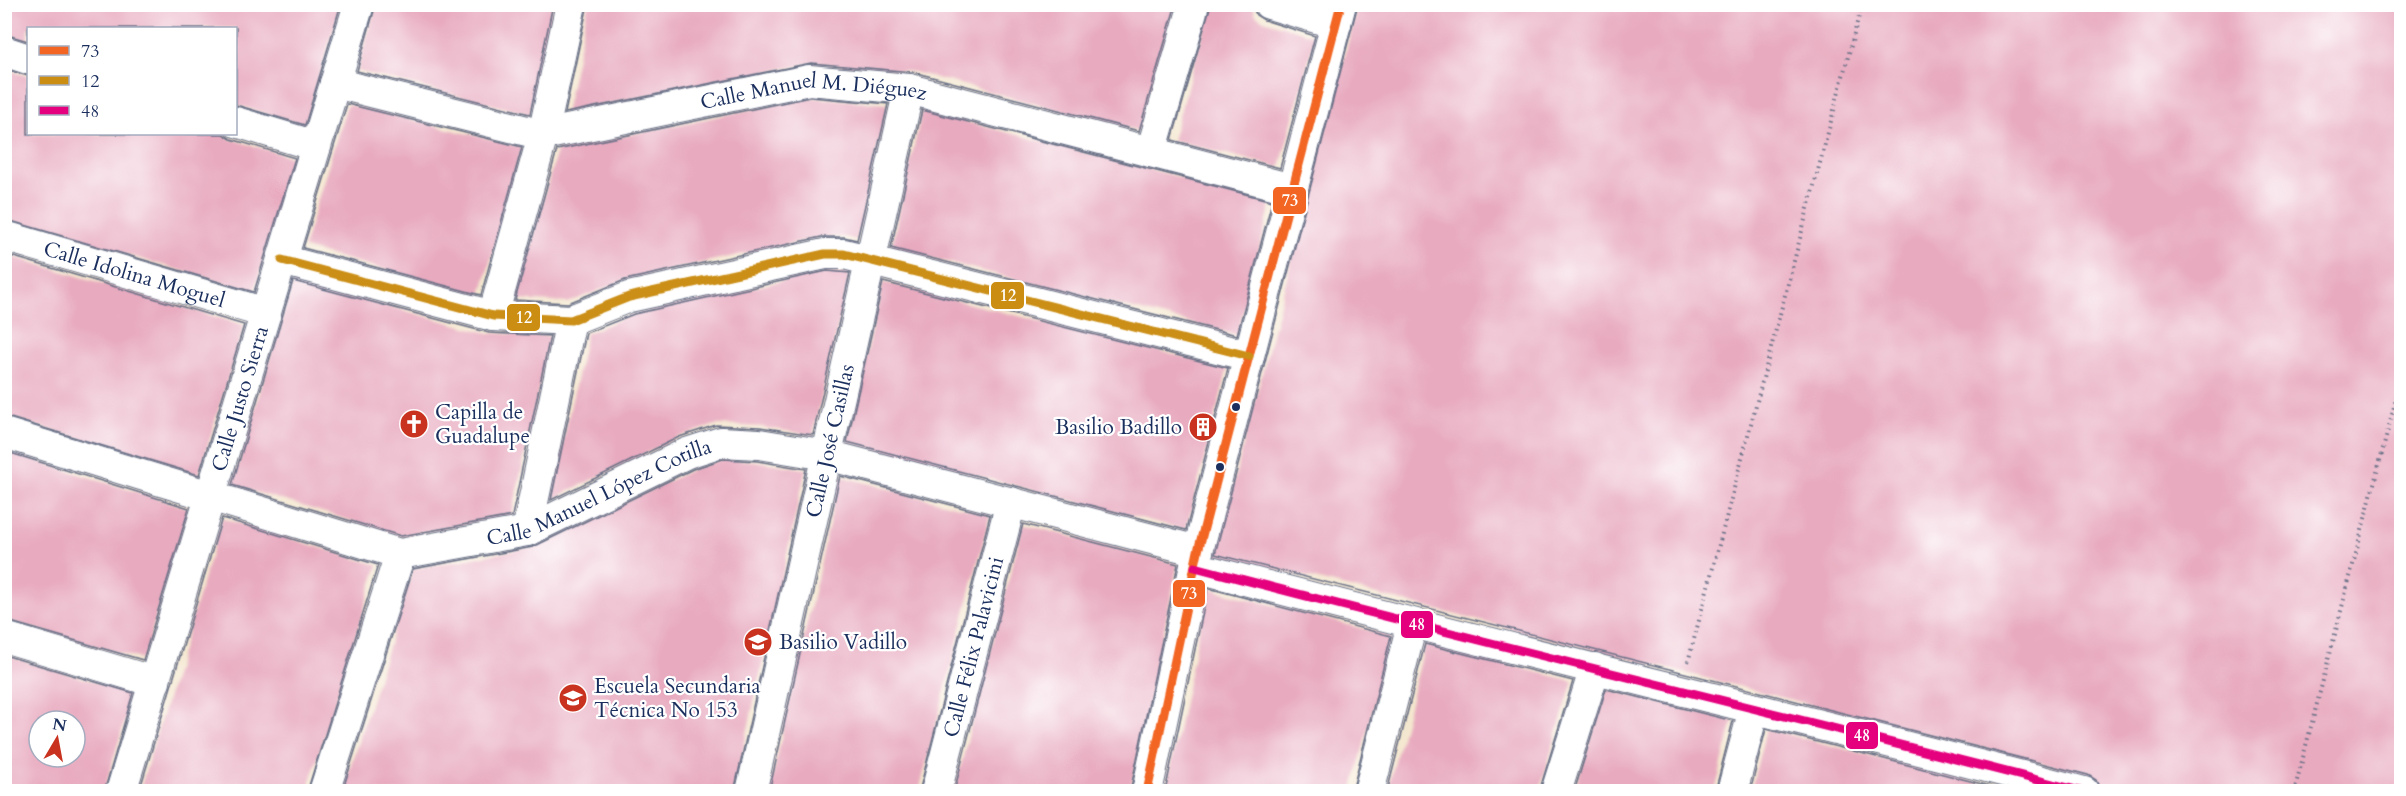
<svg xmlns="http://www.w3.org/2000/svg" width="2406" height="796" font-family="Cardo,serif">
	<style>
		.building { fill: #e8aabf; fill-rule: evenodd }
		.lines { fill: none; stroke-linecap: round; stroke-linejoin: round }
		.minor-casing { stroke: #676f86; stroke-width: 32 }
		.path { stroke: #676f86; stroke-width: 4; stroke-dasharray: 1.5 4.5; stroke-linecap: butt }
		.minor { stroke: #fff; stroke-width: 30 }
		.bus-1-casing { stroke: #fff; stroke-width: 14 }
		.bus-2-casing { stroke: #fff; stroke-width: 14 }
		.bus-3-casing { stroke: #fff; stroke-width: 14 }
		.bus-1 { stroke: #f26522; stroke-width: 9 }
		.bus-2 { stroke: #cb8e13; stroke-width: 9 }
		.bus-3 { stroke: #e5007d; stroke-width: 9 }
		.bus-dot { fill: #1b2f5e; stroke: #fff; stroke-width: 2 }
		.labels { text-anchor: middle; stroke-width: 4.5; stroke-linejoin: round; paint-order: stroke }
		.street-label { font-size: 21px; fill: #1b2f5e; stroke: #fff }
		.poi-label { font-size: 21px; fill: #1b2f5e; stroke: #fff; text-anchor: start }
		.line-badge { stroke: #fff; stroke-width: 2 }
		.badge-label { font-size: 16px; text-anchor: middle; font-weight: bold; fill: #fff }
	</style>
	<rect width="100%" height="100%" fill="#fff"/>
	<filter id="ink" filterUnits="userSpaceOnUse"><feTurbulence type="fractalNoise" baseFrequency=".0167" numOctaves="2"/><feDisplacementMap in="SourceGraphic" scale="12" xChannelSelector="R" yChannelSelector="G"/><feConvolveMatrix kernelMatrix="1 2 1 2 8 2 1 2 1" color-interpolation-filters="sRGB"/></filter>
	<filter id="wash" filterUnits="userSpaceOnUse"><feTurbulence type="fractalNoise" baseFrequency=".008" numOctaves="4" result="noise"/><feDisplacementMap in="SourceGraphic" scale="24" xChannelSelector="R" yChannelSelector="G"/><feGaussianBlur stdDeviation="1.35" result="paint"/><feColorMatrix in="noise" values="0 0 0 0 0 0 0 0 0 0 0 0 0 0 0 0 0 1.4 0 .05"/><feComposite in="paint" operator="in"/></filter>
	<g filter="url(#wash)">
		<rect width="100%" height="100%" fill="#f4e7cf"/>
		<g id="blocks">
			<g class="building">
				<polygon points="4,4 341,4 305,125 236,105 236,28 28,28 28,41 4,34"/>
				<polygon points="376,4 553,4 530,114 357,71"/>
				<polygon points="588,4 1176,4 1139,131 913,72 811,63 565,113"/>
				<polygon points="1211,4 1252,4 1256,15 1264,20 1315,36 1280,168 1172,140"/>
				<polygon points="1358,4 2402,4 2402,792 2101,792 2096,780 2088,775 1215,554"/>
				<polygon points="4,69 28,76 28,134 223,134 231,139 295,158 254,292 4,219"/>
				<polygon points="810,97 888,104 857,240 844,237 821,237 625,280 568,303 515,300 557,150"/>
				<polygon points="347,104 522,147 481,295 303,248"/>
				<polygon points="922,110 1272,201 1237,335 891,248"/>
				<polygon points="4,254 244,325 199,475 4,416"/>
				<polygon points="827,271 850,273 813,435 760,427 716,425 679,437 551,500 586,333 634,314"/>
				<polygon points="293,281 489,333 550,336 512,516 401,536 232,485"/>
				<polygon points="883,282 1228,368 1186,530 847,442"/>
				<polygon points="4,451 189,508 143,660 4,620"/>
				<polygon points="723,459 757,461 806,469 734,792 342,792 413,569 533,547 693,469"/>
				<polygon points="840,476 990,515 919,792 769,792"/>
				<polygon points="222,518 378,565 307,792 139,792"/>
				<polygon points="1023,524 1178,564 1130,792 954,792"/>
				<polygon points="1208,588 1391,636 1352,792 1165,792"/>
				<polygon points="1425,644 1573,681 1539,792 1387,792"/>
				<path d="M 4,655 L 133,693 L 104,792 L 4,792 ZM 39,721 L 75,721 L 75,757 L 39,757 Z"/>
				<polygon points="1606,689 1733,721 1715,792 1574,792"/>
				<polygon points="1766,729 1857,752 2013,792 1750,792"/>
			</g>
		</g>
	</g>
	<g filter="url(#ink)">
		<use href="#blocks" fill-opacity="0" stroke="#676f86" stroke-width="1.5"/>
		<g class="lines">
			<g class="minor-casing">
				<g id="minor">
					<polyline points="1269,4 1336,24"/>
					<polyline points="4,51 28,59"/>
					<path id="s1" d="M 335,83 L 543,135 L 809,80 L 909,89 L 1292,189"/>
					<polyline points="236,122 316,146"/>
					<polyline points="1151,152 1194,4"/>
					<path id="s2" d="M 4,236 L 266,313"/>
					<polyline points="282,260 493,316 571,320 629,297 825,254 844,254 1249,356"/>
					<polyline points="493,316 543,135 571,4"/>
					<path id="s3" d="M 4,433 L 400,554 L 527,531 L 687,453 L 721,442 L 759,444 L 827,455 L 1198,551"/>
					<polyline points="527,531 571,320"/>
					<path d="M 1195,567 C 1490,645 1788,715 2084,792"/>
					<polyline points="4,637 155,682"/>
					<path id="s4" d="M 121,792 L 359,4"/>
					<polyline points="324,792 400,554"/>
					<path id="s5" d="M 751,792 L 909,89"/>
					<path id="s6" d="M 936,792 L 1011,502"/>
					<polyline points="1147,792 1198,551 1341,4"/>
					<polyline points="1369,792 1412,624"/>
					<polyline points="1556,792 1595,668"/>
					<polyline points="1732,792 1754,709"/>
				</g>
			</g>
			<g class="path">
				<polyline points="1688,662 1862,4"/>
				<polyline points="2294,792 2402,376"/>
			</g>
			<use href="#minor" class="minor"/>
			<g class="bus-1-casing">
				<polyline id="bus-1" points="1147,792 1198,551 1341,4"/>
			</g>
			<g class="bus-2-casing">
				<polyline id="bus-2" points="282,260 493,316 571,320 629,297 825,254 844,254 1249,356"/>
			</g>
			<g class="bus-3-casing">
				<path id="bus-3" d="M 1195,567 C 1490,645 1788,715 2084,792"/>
			</g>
			<use href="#bus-1" class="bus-1"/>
			<use href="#bus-2" class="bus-2"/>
			<use href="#bus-3" class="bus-3"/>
		</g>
	</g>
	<defs>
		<g id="church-disc" transform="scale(1.5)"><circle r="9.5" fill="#c8321e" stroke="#fff"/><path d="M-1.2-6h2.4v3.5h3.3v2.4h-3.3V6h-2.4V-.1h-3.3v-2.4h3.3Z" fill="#fff"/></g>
		<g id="building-disc" transform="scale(1.5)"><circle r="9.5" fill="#c8321e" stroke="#fff"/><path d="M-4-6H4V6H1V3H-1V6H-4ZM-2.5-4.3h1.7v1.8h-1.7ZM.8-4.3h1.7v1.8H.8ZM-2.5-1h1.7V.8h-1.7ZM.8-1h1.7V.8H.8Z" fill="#fff"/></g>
		<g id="school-disc" transform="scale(1.5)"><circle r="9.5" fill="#c8321e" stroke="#fff"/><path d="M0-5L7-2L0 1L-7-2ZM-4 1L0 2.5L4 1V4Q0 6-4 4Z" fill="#fff"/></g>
	</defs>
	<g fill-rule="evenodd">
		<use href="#church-disc" x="414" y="424"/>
		<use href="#building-disc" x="1203" y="427"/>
		<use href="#school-disc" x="758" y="642"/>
		<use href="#school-disc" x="573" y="698"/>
	</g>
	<g class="bus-dot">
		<circle cx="1236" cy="407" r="5"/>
		<circle cx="1220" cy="467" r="5"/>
	</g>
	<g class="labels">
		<g class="street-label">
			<text dy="7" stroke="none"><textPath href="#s1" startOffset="490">Calle Manuel M. Diéguez</textPath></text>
			<text dy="7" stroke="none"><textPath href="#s2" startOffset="136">Calle Idolina Moguel</textPath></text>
			<text dy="7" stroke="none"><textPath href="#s4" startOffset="411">Calle Justo Sierra</textPath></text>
			<text dy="7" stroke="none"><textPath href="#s5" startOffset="360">Calle José Casillas</textPath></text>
			<text dy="7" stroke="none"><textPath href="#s3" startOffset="624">Calle Manuel López Cotilla</textPath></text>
			<text dy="7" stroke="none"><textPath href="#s6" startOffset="150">Calle Félix Palavicini</textPath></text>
		</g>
		<g class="poi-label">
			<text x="435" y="419">Capilla de<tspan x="435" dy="24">Guadalupe</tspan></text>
			<text x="1182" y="434" text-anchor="end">Basilio Badillo</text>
			<text x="779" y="649">Basilio Vadillo</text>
			<text x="594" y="693">Escuela Secundaria<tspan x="594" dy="24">Técnica No 153</tspan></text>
		</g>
	</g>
	<g class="line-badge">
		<rect x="1272" y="186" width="35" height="29" rx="6" fill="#f26522"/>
		<rect x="990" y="281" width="35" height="29" rx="6" fill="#cb8e13"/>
		<rect x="506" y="303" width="35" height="29" rx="6" fill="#cb8e13"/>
		<rect x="1172" y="579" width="34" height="29" rx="6" fill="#f26522"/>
		<rect x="1400" y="610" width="34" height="29" rx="6" fill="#e5007d"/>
		<rect x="1845" y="721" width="34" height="29" rx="6" fill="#e5007d"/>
	</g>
	<g class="badge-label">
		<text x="1290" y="206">73</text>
		<text x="1008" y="301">12</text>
		<text x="524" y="323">12</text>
		<text x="1189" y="599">73</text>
		<text x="1417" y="630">48</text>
		<text x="1862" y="741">48</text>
	</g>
	<rect width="2406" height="796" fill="none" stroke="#fff" stroke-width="24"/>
	<rect x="27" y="27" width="210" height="108" fill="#ffffff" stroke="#a4acbf" stroke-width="1.5"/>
	<rect x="39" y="46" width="30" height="9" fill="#f26522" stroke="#a4acbf" stroke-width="1.5"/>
	<text x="81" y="57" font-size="18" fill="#1b2f5e">73</text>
	<rect x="39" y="76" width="30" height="9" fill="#cb8e13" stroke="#a4acbf" stroke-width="1.5"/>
	<text x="81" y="87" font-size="18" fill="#1b2f5e">12</text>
	<rect x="39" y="106" width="30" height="9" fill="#e5007d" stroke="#a4acbf" stroke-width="1.5"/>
	<text x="81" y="117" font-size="18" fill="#1b2f5e">48</text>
	<g transform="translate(57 739) rotate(10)"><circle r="28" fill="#ffffff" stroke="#a4acbf" stroke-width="1.5"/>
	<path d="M0-4.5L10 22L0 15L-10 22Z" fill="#c8321e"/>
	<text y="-9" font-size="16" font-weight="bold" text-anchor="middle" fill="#1b2f5e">N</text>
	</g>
</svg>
